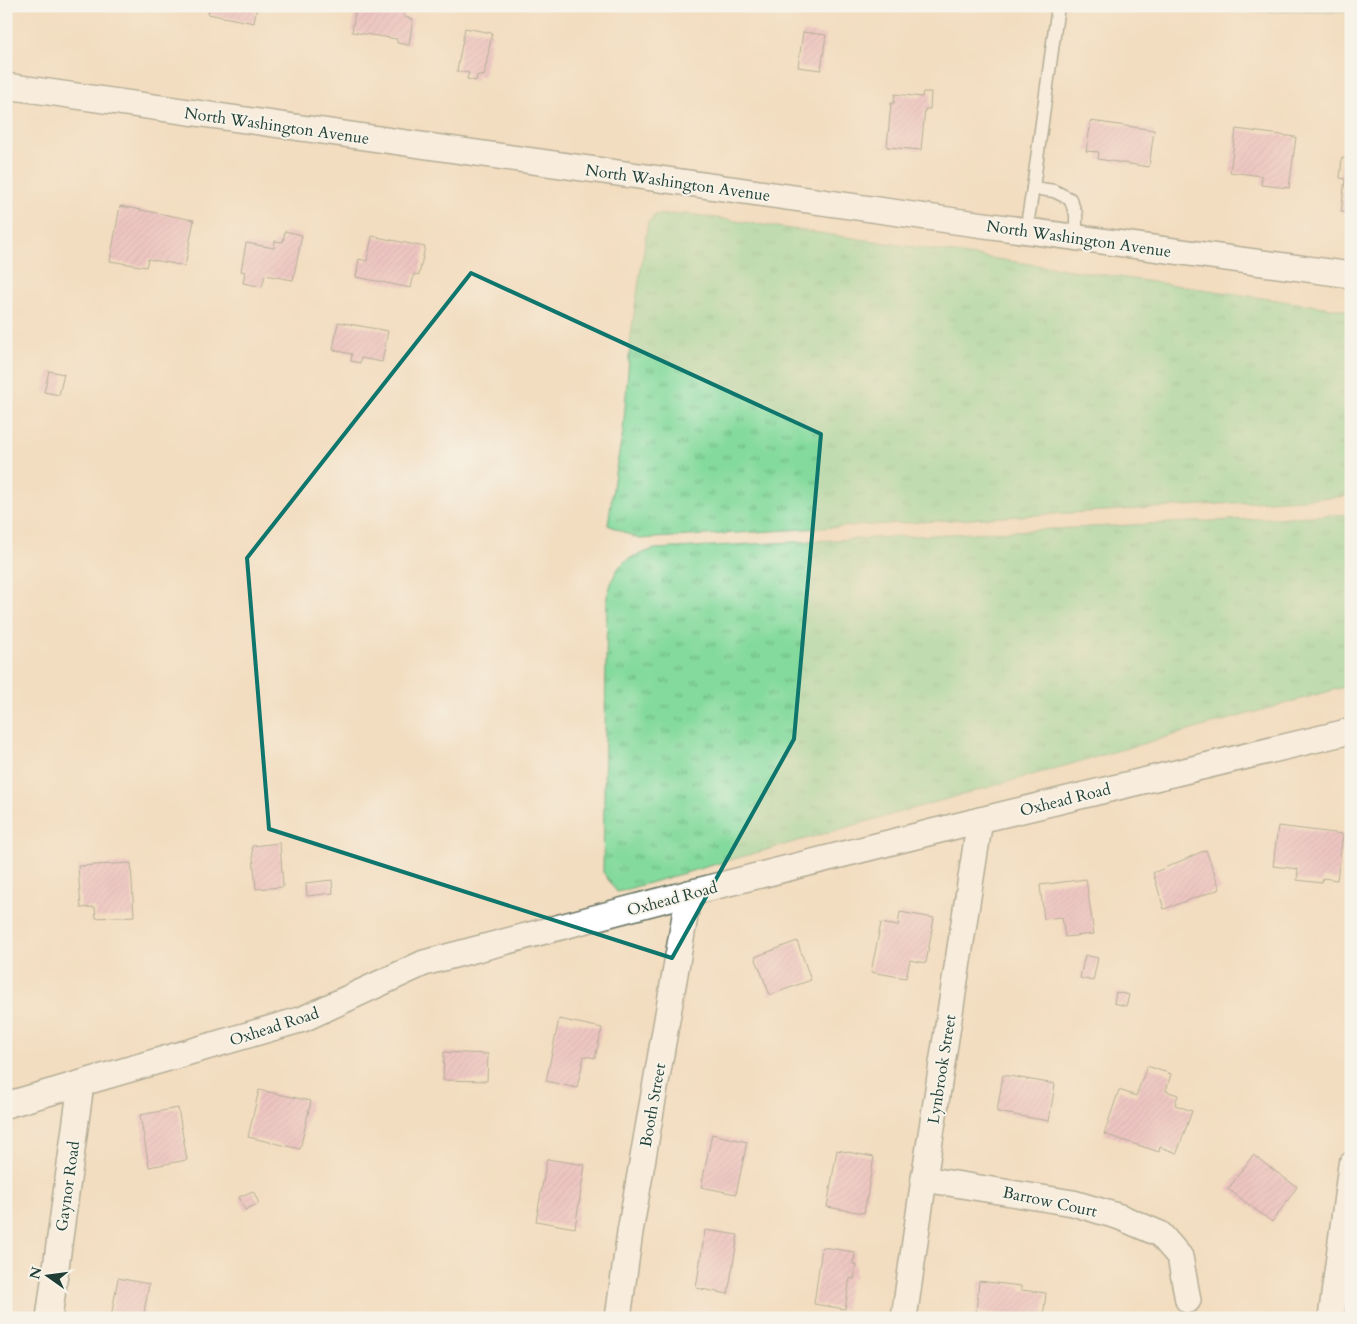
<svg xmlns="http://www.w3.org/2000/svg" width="1357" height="1324" font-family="Cardo,serif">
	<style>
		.grass { fill: url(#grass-tufts); stroke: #528c68 }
		.forest { fill: url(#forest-firs); stroke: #457c5c }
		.building { fill: url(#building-hatch) }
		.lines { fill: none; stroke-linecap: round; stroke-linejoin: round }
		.lane-casing { stroke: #697565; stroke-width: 15 }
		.street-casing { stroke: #697565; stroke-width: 28 }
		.lane { stroke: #fff; stroke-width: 12 }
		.street { stroke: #fff; stroke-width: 25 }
		.marked { fill: none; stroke: #0f766e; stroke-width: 4; stroke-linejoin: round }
		.labels { text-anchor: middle; stroke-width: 4; stroke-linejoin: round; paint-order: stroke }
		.street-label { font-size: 16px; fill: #1f3d34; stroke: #f7f3e8 }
	</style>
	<defs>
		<pattern id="grass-tufts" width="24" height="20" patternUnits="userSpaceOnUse" patternTransform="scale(1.25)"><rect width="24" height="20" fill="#84da9d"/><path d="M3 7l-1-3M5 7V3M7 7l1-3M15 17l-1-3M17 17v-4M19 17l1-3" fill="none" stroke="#6bb281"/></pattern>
		<pattern id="forest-firs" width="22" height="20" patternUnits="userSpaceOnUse" patternTransform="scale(1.25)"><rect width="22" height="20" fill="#6bba84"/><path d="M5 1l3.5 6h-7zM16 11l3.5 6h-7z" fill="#57986d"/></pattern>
		<pattern id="building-hatch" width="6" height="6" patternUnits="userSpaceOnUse" patternTransform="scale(1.25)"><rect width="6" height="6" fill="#e7a7c4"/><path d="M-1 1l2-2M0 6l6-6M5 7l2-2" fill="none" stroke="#bb89a0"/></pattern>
	</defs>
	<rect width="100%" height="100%" fill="#f7f3e8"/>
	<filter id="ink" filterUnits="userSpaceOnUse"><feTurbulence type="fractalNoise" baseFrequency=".02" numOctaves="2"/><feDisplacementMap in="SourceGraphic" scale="10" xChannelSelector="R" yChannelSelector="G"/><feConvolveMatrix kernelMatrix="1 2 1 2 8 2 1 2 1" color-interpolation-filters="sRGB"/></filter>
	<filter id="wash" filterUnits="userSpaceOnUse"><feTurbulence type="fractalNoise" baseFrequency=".0096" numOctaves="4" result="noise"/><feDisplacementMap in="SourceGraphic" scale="20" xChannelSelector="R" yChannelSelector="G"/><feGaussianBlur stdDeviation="1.12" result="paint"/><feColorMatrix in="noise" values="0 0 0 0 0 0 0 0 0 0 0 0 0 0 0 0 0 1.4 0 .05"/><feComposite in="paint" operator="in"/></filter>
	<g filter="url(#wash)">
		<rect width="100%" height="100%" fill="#f2ddc0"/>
		<g class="grass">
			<polygon points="689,214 1351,311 1351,496 639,539 608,525 615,473 623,433 631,334 648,222 655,215"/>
			<path d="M 1351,514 L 1351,685 L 617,892 L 603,872 L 607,597 C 617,562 621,560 655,549 Z"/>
		</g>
		<polygon class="forest" points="1112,6 1351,6 1351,12 1111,10"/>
		<g id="blocks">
			<g class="building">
				<polygon points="209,6 257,6 254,23 208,14"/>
				<polygon points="356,6 405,6 404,17 413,19 409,45 397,43 397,39 352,32"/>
				<polygon points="465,28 492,33 484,76 477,75 476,81 467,79 469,73 457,71"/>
				<polygon points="803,32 826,35 821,70 798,67"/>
				<polygon points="923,92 931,92 930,109 925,109 921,150 887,147 891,103 894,103 895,94 922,97"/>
				<polygon points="1091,121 1154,130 1149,167 1098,159 1099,152 1086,151"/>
				<polygon points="1236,129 1296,137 1289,188 1261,185 1262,176 1230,172"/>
				<polygon points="1342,158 1351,159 1351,213 1341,212 1345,179 1340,178"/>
				<polygon points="120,206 194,220 185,266 148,259 146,267 110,261"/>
				<polygon points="285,231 302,235 293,280 265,275 262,287 243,283 245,272 241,271 246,243 274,248 275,241 283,242"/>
				<polygon points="372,236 425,247 419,275 414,274 411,288 356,277 359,259 367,261"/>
				<polygon points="338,322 388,331 382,362 361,358 360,363 351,361 352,354 333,350"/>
				<polygon points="49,371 64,374 59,395 44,392"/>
				<polygon points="1278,826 1343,834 1337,880 1323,878 1322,883 1297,880 1298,869 1273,866"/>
				<polygon points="280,843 283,887 256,889 252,846"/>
				<polygon points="1206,850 1220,889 1164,909 1153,873"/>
				<polygon points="131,863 134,916 96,918 95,907 81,908 78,866"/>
				<polygon points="1086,879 1094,934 1065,937 1062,917 1044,919 1040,885"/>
				<polygon points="332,880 333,893 307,896 306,883"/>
				<polygon points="900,912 934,918 926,963 910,960 906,978 871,972 881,923 898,926"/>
				<polygon points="797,941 811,980 770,995 755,957"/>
				<polygon points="1085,955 1098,958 1093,981 1080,978"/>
				<polygon points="1116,992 1129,995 1126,1006 1114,1003"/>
				<polygon points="559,1019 602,1028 595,1058 584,1056 577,1088 546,1081"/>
				<polygon points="444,1052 488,1054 487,1081 443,1080"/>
				<polygon points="1147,1066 1171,1074 1166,1091 1178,1095 1175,1105 1192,1111 1177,1153 1160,1147 1159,1152 1104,1134 1119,1090 1136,1096"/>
				<polygon points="1003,1075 1055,1084 1049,1121 997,1112"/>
				<polygon points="259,1090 311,1101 300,1149 248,1137"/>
				<polygon points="178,1108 187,1160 149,1167 140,1115"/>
				<polygon points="712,1134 747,1142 736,1194 701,1187"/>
				<polygon points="837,1150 874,1157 864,1213 827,1207"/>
				<polygon points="1253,1155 1297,1187 1272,1222 1228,1189"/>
				<polygon points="547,1159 585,1165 575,1228 536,1221"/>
				<polygon points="253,1191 259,1203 245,1210 239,1197"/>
				<polygon points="705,1230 738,1235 728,1294 696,1288"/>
				<polygon points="822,1247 855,1252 853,1264 856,1265 854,1279 850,1278 845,1309 814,1304"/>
				<polygon points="118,1278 149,1284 143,1318 111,1318"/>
				<polygon points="979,1281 1021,1286 1021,1290 1046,1293 1043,1318 1005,1318 1006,1315 976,1312"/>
			</g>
		</g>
	</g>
	<g filter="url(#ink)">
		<use href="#blocks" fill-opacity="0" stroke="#697565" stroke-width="1"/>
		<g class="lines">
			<g class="lane-casing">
				<g id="lane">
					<polyline points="1033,188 1054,191 1070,199 1076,214 1076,237"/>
					<polyline points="1026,231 1033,188 1058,6"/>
				</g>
			</g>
			<g class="street-casing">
				<g id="street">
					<polyline points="6,86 955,221 1351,275"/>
					<polyline points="6,1105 303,1019 424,963 689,893 980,820 1351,731"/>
					<polyline points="924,1179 1073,1203 1120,1217 1160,1234 1180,1257 1188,1300"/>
					<polyline points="49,1318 81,1084"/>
					<polyline points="618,1318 630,1232 689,893"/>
					<polyline points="904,1318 924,1179 980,820"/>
					<polyline points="1331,1318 1351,1165"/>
				</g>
			</g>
			<use href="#lane" class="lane"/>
			<use href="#street" class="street"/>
		</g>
	</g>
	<path d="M0 0H1357V1324H0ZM 471,273 L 821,434 L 794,739 L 672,958 L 269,829 L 247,558 Z" fill="#f2ddc0" fill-opacity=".55" fill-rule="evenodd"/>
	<path class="marked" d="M 471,273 L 821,434 L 794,739 L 672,958 L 269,829 L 247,558 Z"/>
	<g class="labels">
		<g class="street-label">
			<text transform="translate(277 125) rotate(8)" y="6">North Washington Avenue</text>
			<text transform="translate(678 182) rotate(8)" y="6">North Washington Avenue</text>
			<text transform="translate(1079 238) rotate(8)" y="6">North Washington Avenue</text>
			<text transform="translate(1065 799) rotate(-14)" y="6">Oxhead Road</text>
			<text transform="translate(672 898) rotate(-15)" y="6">Oxhead Road</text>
			<text transform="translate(274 1026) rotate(-18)" y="6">Oxhead Road</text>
			<text transform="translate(941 1069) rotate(-81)" y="6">Lynbrook Street</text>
			<text transform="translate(652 1105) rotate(-80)" y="6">Booth Street</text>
			<text transform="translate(67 1186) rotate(-82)" y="6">Gaynor Road</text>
			<text transform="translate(1050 1201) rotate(12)" y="6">Barrow Court</text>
		</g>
	</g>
	<rect width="1357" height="1324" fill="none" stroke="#f7f3e8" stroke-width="25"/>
	<g transform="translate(48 1276) rotate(284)" stroke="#f7f3e8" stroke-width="4" paint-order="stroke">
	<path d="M0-4L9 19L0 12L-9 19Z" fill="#1f3d34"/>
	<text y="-8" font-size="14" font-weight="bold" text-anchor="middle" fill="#1f3d34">N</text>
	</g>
</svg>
